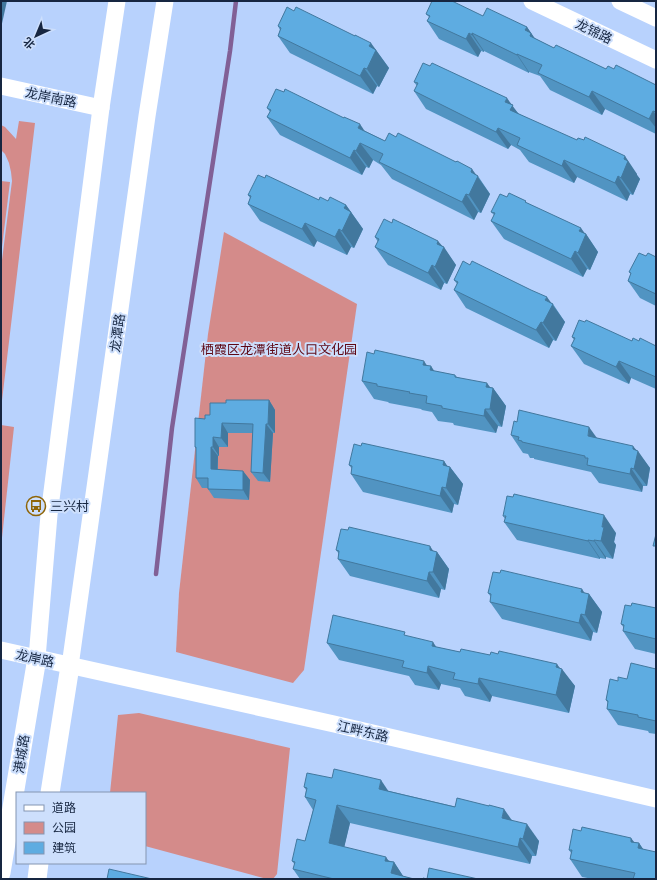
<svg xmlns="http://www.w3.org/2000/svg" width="657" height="880" font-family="'Golos Text','Noto Sans SC',sans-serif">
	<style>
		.green { fill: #d48b8a }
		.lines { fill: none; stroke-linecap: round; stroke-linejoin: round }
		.stream { stroke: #816096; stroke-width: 4.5 }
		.tertiary { stroke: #fff; stroke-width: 17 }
		.secondary { stroke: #fff; stroke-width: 19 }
		.wall { fill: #5194c2 }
		.shaded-wall { fill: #42789e }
		.building { fill: #5eace1; stroke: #42789e }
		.labels { text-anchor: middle; stroke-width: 4; stroke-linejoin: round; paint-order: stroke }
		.street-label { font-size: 13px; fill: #162641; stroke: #cddffc }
		.park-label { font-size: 13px; fill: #5e0916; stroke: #cddffc }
		.poi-label { font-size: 13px; fill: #162641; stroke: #cddffc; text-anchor: start }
	</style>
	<rect width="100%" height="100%" fill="#b8d2fd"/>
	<g class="green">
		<polygon points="19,121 35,123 1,409 1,268 12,181 11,172 9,163 5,154 1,150 1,125 5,127 16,139"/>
		<polygon points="1,181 10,182 1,255"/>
		<polygon points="224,232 357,304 304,670 293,683 176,652 179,593 208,334"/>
		<polygon points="1,425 14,427 1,547"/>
		<polygon points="139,713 290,748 277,874 273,879 267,879 145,846 145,793 110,793 118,715"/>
	</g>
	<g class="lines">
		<polyline class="stream" points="156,574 172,428 230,51 236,1"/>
		<g class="tertiary">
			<polyline points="532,1 656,60"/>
			<polyline points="620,1 656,18"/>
			<polyline points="1,86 101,108"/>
			<polyline points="1,650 334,724 656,799"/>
			<polyline points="37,658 49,515 101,108 117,1"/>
			<polyline points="70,666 147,116 165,1"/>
		</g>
		<g class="secondary">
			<polyline points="50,793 70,666"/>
			<polyline points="1,873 37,658"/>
			<polyline points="37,879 39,863"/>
		</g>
	</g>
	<g class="wall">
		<polygon points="426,14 483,16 527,27 534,38 554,48 606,69 614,69 656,85 656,134 605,109 602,115 550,90 540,76 529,72 529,73 484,51 484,52 481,51 478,57 439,39 427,21 429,17"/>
		<polygon points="278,26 375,49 389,68 379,87 377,86 373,94 290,53 278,36 280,30"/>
		<polygon points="414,82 511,105 519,114 637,174 637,175 640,179 633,195 630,194 627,201 577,177 574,183 529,162 520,150 511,145 508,149 426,109 414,91 417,86"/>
		<polygon points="267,108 365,131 385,141 396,137 456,162 478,176 490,194 481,213 478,212 474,220 392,179 381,165 373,160 369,168 366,167 362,175 280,135 267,117 270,112"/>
		<polygon points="265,178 319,200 346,205 363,229 354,248 351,247 347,255 317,241 314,247 260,221 248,204 250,198 248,195"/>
		<polygon points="507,197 527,203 586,234 598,252 590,270 587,269 583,277 504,239 491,221 494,215 491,212"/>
		<polygon points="392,223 409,226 410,227 443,247 456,265 447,284 444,283 441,290 388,265 375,247 378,242 375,237"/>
		<polygon points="646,256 656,257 656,306 640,298 628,281 631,274 629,272"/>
		<polygon points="470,265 553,304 565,322 556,341 553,340 549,348 466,308 454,290 457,284 454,280"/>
		<polygon points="572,337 639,341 656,346 656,389 631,378 629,384 584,364 571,346 574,340"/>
		<polygon points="427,365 434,371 455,375 457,377 493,388 506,406 502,427 498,426 496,433 454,425 453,423 438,421 432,412 422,410 421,409 389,403 388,402 374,399 362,381"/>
		<polygon points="269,400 275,410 275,433 273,433 270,482 258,481 251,472 253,433 228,433 228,447 219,447 219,456 218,456 218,470 243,471 250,480 249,500 214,498 208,489 208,488 202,488 196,478 196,449 195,447 205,419 226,403"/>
		<polygon points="511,435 597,438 636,450 650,468 647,486 643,486 642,492 599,483 591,472 534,459 534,458 530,458 528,454 523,453"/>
		<polygon points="361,446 444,461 447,466 450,467 463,484 458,505 454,504 452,513 363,492 351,474 352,469 349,465"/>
		<polygon points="503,516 616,533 614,542 616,545 613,559 606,557 606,559 600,558 600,559 517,540 504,522 505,519"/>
		<polygon points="336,550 433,551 437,552 449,569 445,590 441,589 439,598 350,576 338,559 339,554"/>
		<polygon points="488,593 585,593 589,594 602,612 597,633 593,632 591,641 502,619 490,602 491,597"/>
		<polygon points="631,606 656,608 656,654 635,649 623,631 624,628 621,624"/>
		<polygon points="407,636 436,647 460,652 490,655 560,668 575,686 569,713 492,696 490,702 465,696 460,688 441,684 439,690 415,685 409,676 339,660 327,643"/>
		<polygon points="656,669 656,734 649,733 648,731 618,725 607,709 608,703 606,700 618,681 627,679"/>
		<polygon points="304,787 389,791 512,820 539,841 536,856 532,856 530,864 350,823 344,847 394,862 403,876 414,879 300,879 293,869 295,865 292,861 305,841 313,810 305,797 306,790"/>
		<polygon points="634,842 639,843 643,849 656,879 593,879 582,877 570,859 571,853 569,850"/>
	</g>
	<g class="shaded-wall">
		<polygon points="1,1 7,1 1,28"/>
		<polygon points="527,27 543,50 525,30"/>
		<polygon points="469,33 481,51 478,57 466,39"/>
		<polygon points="472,33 484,51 484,52 472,35"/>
		<polygon points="371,43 389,68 379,87 367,69 369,46"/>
		<polygon points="517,54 529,72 529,73 517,55"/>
		<polygon points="364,68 377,86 373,94 360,76"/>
		<polygon points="592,91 605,109 602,115 589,97"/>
		<polygon points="507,98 525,123 523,128 505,102"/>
		<polygon points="653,111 656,115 656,128 649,119"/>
		<polygon points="360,124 372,142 358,128"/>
		<polygon points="498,128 511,145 508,149 496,132"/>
		<polygon points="360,143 373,160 369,168 356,151"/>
		<polygon points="354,150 366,167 362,175 350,158"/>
		<polygon points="625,156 637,174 637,175 640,179 633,195 621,178 624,159"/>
		<polygon points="564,160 577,177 574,183 562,166"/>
		<polygon points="472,169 490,194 481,213 469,195 471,172"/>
		<polygon points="618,176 630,194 627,201 615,183"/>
		<polygon points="466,194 478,212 474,220 462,202"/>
		<polygon points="346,205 363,229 354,248 342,231 344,208"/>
		<polygon points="305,223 317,241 314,247 302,229"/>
		<polygon points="581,228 586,235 586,234 598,252 590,270 578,253 579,231"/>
		<polygon points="339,229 351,247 347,255 335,237"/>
		<polygon points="438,241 444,248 444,247 456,265 447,284 435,267 437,244"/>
		<polygon points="575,251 587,269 583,277 571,259"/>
		<polygon points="432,265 444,283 441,290 428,273"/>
		<polygon points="547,297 565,322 556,341 543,323 545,300"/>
		<polygon points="541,322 553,340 549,348 536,330"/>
		<polygon points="424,361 430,370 431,366 443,384 423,365"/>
		<polygon points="619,361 631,378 629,384 616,367"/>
		<polygon points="487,383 493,391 493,388 506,406 502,427 490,409 486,387"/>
		<polygon points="269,400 275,410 275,433 268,424"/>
		<polygon points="485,409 498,426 496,433 484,416"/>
		<polygon points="222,423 228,433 228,447 221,438"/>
		<polygon points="266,424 273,433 270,482 263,473"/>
		<polygon points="589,427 602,445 588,436"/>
		<polygon points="213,437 219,447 219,456 213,447"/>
		<polygon points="633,446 638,452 638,451 650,468 647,486 634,469 633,449"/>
		<polygon points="211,447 218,456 217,479 211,469"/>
		<polygon points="444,461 450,470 450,467 463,484 458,505 446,488 443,465"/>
		<polygon points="631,468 643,486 642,492 630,474"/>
		<polygon points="243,471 250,480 249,500 243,490"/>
		<polygon points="442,487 454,504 452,513 440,496"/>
		<polygon points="604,515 616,533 614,542 616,545 613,559 601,541 602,527"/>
		<polygon points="588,540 600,558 600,559 588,541"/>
		<polygon points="594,540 606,557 606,559 594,541"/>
		<polygon points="430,546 436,555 437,552 449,569 445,590 433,572 430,550"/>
		<polygon points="429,572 441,589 439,598 427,581"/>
		<polygon points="582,589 588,598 589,594 602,612 597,633 585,615 581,592"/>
		<polygon points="581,614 593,632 591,641 579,623"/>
		<polygon points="433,642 445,660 432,646"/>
		<polygon points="557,664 562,671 562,669 575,686 569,713 556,695 556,667"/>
		<polygon points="428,666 441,684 439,690 427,673"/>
		<polygon points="479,678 492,696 490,702 478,684"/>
		<polygon points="381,780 393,798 379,789"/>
		<polygon points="337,805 350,823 341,861 329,843"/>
		<polygon points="504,809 516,826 502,818"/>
		<polygon points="527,824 539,841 536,856 523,839"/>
		<polygon points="520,838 532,856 530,864 518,847"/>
		<polygon points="631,838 638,847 639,843 651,861 631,842"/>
		<polygon points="386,857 393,867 394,862 405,879 391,873 385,861"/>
	</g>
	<g class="building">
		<polygon points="432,1 452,1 483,16 487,8 527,27 525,30 531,33 530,36 554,48 556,45 606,69 608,66 614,69 616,65 656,85 656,112 653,111 649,119 592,91 589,97 538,73 542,65 517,54 517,55 472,33 472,35 469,33 466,39 427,21 430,16 426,14"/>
		<polygon points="287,7 294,11 296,7 355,36 355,35 371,43 369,46 376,50 367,69 364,68 360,76 278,36 281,28 278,26"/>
		<polygon points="423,63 430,66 432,63 507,98 505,102 513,105 510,110 577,140 578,138 584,140 585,137 625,156 624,159 628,161 621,178 618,176 615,183 564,160 562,166 517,145 520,138 498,128 496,132 414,91 418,83 414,82"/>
		<polygon points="276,89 284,92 285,89 344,118 344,117 360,124 358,128 385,141 389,133 396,137 398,133 456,162 457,161 472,169 471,172 478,176 469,195 466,194 462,202 379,162 383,154 360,143 356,151 354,150 350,158 267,117 271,110 267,108"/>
		<polygon points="258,175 265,178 266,175 319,200 320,197 328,201 330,197 346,205 344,208 351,212 342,231 339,229 335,237 305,223 302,229 248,204 251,196 248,195"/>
		<polygon points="509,193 526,201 525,202 581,228 579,231 586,234 578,253 575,251 571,259 491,221 495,213 491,212 500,194 507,197"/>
		<polygon points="384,219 392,223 393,219 438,241 437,244 444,247 435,267 432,265 428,273 375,247 379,239 375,237"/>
		<polygon points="639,253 646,256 648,253 656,257 656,294 628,281 631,273 629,272"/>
		<polygon points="463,261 470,265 472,261 531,290 547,297 545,300 553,304 543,323 541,322 536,330 454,290 458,282 454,280"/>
		<polygon points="579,320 585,322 586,320 632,341 633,338 639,341 640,338 656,346 656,377 619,361 616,367 571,346 575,338 572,337"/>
		<polygon points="375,350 424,361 423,365 431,366 430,370 455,375 455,377 487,383 486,387 493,388 490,409 485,409 484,416 442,408 442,406 426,403 427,396 409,393 410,392 377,386 377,384 362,381 367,352 374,354"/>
		<polygon points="226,400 269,400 268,424 266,424 263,473 251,472 253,424 222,423 221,438 213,437 213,447 211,447 211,469 243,471 243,490 208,489 208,478 196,478 196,447 195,447 195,418 205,419 205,415 210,415 210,403 226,403"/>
		<polygon points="519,410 589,427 588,436 633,446 633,449 638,451 634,469 631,468 630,474 587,465 588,458 585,458 585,456 522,442 522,441 518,440 519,437 511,435 514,421 517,422"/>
		<polygon points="362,443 444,461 443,465 450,467 446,488 442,487 440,496 351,474 352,466 349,465 354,444 361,446"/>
		<polygon points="514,494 604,515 602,527 604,527 601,541 594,540 594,541 588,540 588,541 504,522 506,516 503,516 507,496 513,497"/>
		<polygon points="349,527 430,546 430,550 437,552 433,572 429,572 427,581 338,559 339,551 336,550 341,529 348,530"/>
		<polygon points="656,534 656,546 653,546"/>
		<polygon points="501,570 582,589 581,592 589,594 585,615 581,614 579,623 490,602 491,594 488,593 493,572 500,573"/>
		<polygon points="632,603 656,608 656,639 623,631 624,625 621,624 625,605 631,606"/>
		<polygon points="333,615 405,632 404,635 433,642 432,646 460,652 461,649 490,655 491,652 498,654 499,651 557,664 556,667 562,669 556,695 479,678 478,684 453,679 455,673 428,666 427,673 402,667 404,661 327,643"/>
		<polygon points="631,663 656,669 656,721 638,717 638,715 607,709 608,701 606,700 610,679 618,681 618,677 627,679"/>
		<polygon points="334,769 381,780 379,789 404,795 455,807 457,798 489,806 489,805 504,809 502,818 527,824 523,839 520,838 518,847 337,805 329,843 386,857 385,861 394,862 391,873 414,879 334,879 293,869 295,862 292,861 297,839 305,841 316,800 305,797 307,788 304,787 307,773 332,778"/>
		<polygon points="582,827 631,838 631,842 639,843 638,848 656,852 656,879 633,879 635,873 570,859 572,850 569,850 573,829 581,831"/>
		<polygon points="429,868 478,879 423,879 423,878 427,879"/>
		<polygon points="109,869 152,879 107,879"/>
	</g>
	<defs>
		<g id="bus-ring" transform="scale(1)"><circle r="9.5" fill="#cddffc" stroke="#8e6509" stroke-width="1.5"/><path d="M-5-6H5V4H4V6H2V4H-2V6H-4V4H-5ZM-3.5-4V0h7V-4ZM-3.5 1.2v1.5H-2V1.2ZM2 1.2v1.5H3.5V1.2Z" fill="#8e6509"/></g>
	</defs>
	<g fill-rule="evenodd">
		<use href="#bus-ring" x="36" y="506"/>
	</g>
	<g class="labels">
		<g class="street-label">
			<text transform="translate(594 31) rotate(26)" y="5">龙锦路</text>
			<text transform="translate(51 97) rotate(12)" y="5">龙岸南路</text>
			<text transform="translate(117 333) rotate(-82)" y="5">龙潭路</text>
			<text transform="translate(35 658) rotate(13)" y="5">龙岸路</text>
			<text transform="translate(363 731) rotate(13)" y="5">江畔东路</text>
			<text transform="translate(21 754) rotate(-81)" y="5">港城路</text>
		</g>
		<g class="park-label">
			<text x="279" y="354">栖霞区龙潭街道人口文化园</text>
		</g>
		<g class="poi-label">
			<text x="50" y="511">三兴村</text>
		</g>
	</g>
	<rect width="657" height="880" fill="none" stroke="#162641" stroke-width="4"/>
	<rect x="16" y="792" width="130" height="72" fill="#cddffc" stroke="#8495b1"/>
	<rect x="24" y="805" width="20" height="6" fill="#ffffff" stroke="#8495b1"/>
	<text x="52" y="812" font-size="12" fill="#162641">道路</text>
	<rect x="24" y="822" width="20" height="12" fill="#d48b8a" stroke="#8495b1"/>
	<text x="52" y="832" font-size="12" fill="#162641">公园</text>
	<rect x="24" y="842" width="20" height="12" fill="#5eace1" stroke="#8495b1"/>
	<text x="52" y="852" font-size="12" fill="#162641">建筑</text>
	<g transform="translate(36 36) rotate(224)" stroke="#cddffc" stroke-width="3" paint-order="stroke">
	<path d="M0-3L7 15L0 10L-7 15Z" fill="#162641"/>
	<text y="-6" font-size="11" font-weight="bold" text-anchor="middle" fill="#162641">北</text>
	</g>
</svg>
